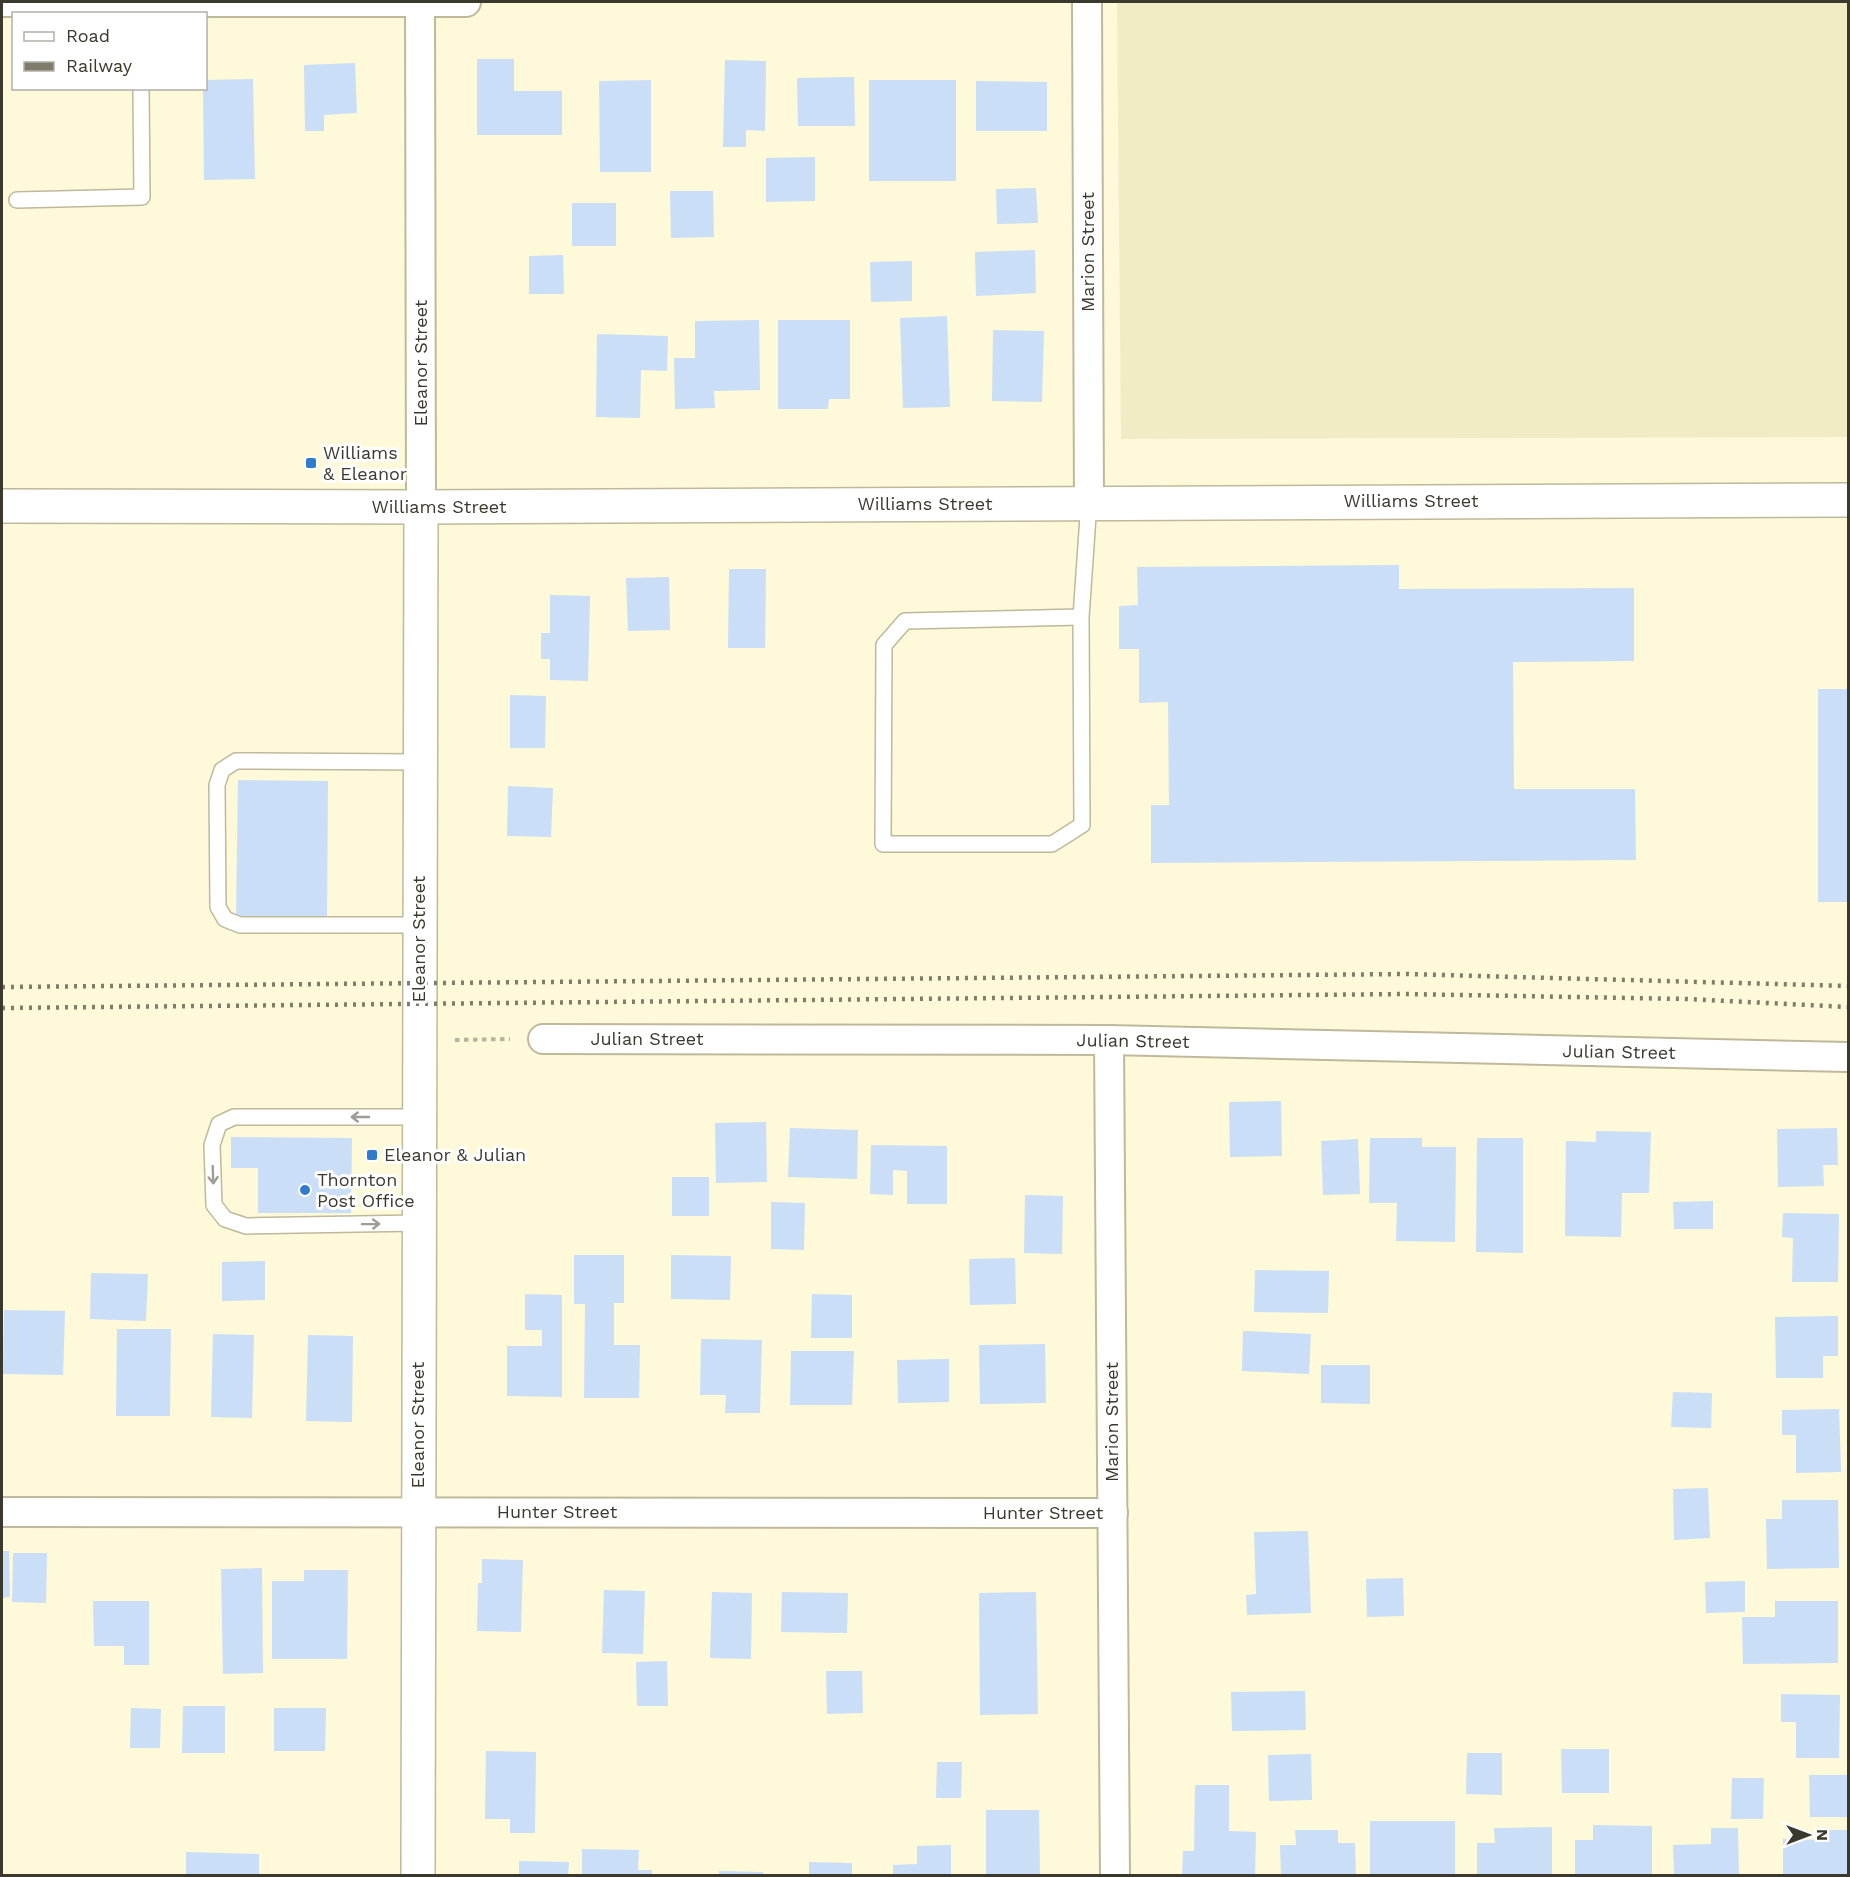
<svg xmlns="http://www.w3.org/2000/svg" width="1850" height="1877" font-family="'Work Sans',sans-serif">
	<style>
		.built { fill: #f2ecc6 }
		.building { fill: #cadef8 }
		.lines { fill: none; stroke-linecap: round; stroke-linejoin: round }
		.service-casing { stroke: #beb99b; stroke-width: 18 }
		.minor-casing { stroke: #beb99b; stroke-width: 32 }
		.tertiary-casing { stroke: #beb99b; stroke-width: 36 }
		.path { stroke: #b7b49b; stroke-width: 4; stroke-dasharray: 4.5 4.5; stroke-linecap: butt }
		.service { stroke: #fff; stroke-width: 15 }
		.minor { stroke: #fff; stroke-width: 28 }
		.tertiary { stroke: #fff; stroke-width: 33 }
		.rail { stroke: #7f7d6a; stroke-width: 4.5; stroke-dasharray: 3 6; stroke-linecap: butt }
		.oneway { stroke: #9d9c96 }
		.poi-dot { fill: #307bcb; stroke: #fff; stroke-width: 2 }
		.labels { text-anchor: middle; stroke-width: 6; stroke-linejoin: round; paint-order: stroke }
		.street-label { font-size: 18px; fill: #3b392d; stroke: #fff }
		.poi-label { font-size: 18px; fill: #3b392d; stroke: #fff; text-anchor: start }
	</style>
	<rect width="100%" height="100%" fill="#fdf9d9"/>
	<polygon class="built" points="1117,2 1848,2 1848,437 1121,439"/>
	<g class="building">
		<polygon points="477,59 514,59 514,91 562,91 562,135 477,135"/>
		<polygon points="725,60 766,61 765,131 746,130 746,147 723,147"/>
		<polygon points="355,63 357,113 324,115 324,131 305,131 304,65"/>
		<polygon points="854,77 855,126 798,126 797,78"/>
		<polygon points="253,79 255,179 204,180 203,88 206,88 206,80"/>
		<polygon points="651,80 651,172 600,172 599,81"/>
		<rect x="869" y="80" width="87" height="101"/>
		<polygon points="976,81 1047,82 1047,131 976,131"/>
		<polygon points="815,157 815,201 766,202 766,158"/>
		<polygon points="1036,188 1038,223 997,224 996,189"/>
		<polygon points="670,191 713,191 714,237 671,238"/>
		<rect x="572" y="203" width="44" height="43"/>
		<polygon points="1035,250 1036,293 976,296 975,252"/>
		<polygon points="563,255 564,294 529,294 529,256"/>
		<polygon points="912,261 912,301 871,302 870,262"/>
		<polygon points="947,316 950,407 903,408 900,318"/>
		<polygon points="759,320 760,390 714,391 715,408 675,409 674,358 695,358 695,321"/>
		<polygon points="778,320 850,320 850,399 829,399 828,409 778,409"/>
		<polygon points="993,330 1044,331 1042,402 992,401"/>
		<polygon points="597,334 668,336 667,371 641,370 640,418 596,417"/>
		<polygon points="1399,565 1399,589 1634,588 1634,661 1513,662 1514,789 1635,789 1636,860 1151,863 1151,805 1169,805 1168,702 1139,703 1139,649 1119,649 1119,606 1138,605 1137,567"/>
		<polygon points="729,569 766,569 765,648 728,648"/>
		<polygon points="669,577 670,630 628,631 626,578"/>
		<polygon points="550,595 590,596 588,681 550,680 550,659 541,659 541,633 550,633"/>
		<rect x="1818" y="689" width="30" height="213"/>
		<polygon points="510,695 546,696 545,748 510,748"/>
		<polygon points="238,780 328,781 327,918 236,917"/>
		<polygon points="508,786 553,788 551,837 507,836"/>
		<polygon points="1281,1101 1282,1156 1230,1157 1229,1102"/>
		<polygon points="766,1122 767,1182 716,1183 715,1123"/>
		<polygon points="790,1128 858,1130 857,1179 788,1177"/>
		<polygon points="1837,1128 1838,1165 1823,1165 1824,1186 1778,1187 1777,1129"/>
		<polygon points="1596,1131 1651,1132 1649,1193 1622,1193 1621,1237 1565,1236 1566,1141 1596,1142"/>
		<polygon points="231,1137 352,1138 351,1213 258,1213 258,1168 231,1168"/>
		<polygon points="1370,1138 1422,1138 1422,1147 1456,1147 1455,1242 1396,1241 1397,1203 1369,1203"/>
		<polygon points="1477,1138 1523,1138 1523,1253 1476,1252"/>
		<polygon points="1358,1139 1360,1194 1323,1195 1321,1141"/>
		<polygon points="871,1145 947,1146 947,1204 907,1204 907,1171 893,1170 893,1195 870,1194"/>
		<rect x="672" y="1177" width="37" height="39"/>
		<polygon points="1025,1195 1063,1196 1062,1254 1024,1253"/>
		<polygon points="1713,1201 1713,1229 1674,1229 1673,1202"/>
		<polygon points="771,1202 805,1203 804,1250 771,1249"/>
		<polygon points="1783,1213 1839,1214 1838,1282 1792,1282 1793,1238 1782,1237"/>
		<polygon points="574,1255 624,1255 624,1303 614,1303 614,1345 640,1345 639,1398 584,1398 585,1304 574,1304"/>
		<polygon points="671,1255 731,1256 730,1300 671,1299"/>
		<polygon points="1015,1258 1016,1304 970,1305 969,1259"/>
		<polygon points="265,1261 265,1300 222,1301 222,1262"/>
		<polygon points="1255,1270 1329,1271 1328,1313 1254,1312"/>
		<polygon points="91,1273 148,1274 146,1321 90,1319"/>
		<polygon points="525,1294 562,1295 562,1397 507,1396 507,1346 542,1346 542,1330 525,1330"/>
		<polygon points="812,1294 852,1295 852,1338 811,1338"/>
		<polygon points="4,1310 65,1311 63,1375 3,1374"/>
		<polygon points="1838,1316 1838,1356 1823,1356 1823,1378 1776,1378 1775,1317"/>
		<polygon points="117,1329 171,1329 170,1416 116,1416"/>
		<polygon points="1243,1331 1311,1334 1309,1374 1242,1371"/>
		<polygon points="213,1334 254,1335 252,1418 211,1417"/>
		<polygon points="308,1335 353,1336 352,1422 306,1421"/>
		<polygon points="701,1339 762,1340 760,1413 725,1413 726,1395 700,1395"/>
		<polygon points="1045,1344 1046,1403 980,1404 979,1345"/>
		<polygon points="791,1351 854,1351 852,1405 790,1405"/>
		<polygon points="949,1359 949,1402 898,1403 897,1360"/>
		<polygon points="1321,1365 1370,1365 1370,1404 1321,1403"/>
		<polygon points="1673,1392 1712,1393 1711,1428 1671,1427"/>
		<polygon points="1839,1409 1841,1472 1796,1473 1796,1435 1782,1435 1782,1410"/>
		<polygon points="1708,1488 1710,1538 1674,1540 1673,1489"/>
		<polygon points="1782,1500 1838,1500 1839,1568 1767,1569 1766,1519 1782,1519"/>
		<polygon points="1308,1531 1311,1613 1247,1615 1246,1595 1256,1594 1254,1532"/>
		<polygon points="2,1551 9,1551 10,1597 2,1598"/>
		<polygon points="13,1553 47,1553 46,1603 12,1602"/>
		<polygon points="482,1559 523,1560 521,1632 477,1631 478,1583 482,1583"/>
		<polygon points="262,1568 263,1673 223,1674 221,1569"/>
		<polygon points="304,1570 348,1570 347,1659 272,1659 272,1581 304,1581"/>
		<polygon points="1403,1578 1404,1616 1367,1617 1366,1579"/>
		<polygon points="1745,1581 1745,1612 1706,1613 1705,1582"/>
		<polygon points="604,1590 645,1591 643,1654 602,1653"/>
		<polygon points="712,1592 752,1593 751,1659 710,1658"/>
		<polygon points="782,1592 848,1593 847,1633 781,1632"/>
		<polygon points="1036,1592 1038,1714 980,1715 979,1593"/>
		<polygon points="93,1601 149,1601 149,1665 124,1665 124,1646 94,1646"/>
		<polygon points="1775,1601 1838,1601 1838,1663 1743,1664 1742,1617 1775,1617"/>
		<polygon points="667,1661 668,1706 637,1706 636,1662"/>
		<polygon points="826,1671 862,1671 863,1713 827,1714"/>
		<polygon points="1305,1691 1306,1730 1232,1731 1231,1692"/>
		<polygon points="1781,1694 1840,1695 1839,1758 1796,1758 1796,1722 1781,1722"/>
		<polygon points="183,1706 225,1706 225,1753 182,1753"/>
		<polygon points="131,1708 161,1709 160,1748 130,1748"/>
		<polygon points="274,1708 326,1708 325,1751 274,1751"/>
		<polygon points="1561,1749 1609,1749 1609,1793 1562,1793"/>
		<polygon points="486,1751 536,1752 535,1833 510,1833 510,1819 485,1819"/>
		<polygon points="1467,1753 1502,1753 1502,1795 1466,1794"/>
		<polygon points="1311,1754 1312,1800 1269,1801 1268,1755"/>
		<polygon points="937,1762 962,1762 961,1798 936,1798"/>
		<polygon points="1809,1775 1848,1775 1848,1817 1810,1817"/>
		<polygon points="1732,1778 1764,1778 1763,1819 1731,1819"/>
		<polygon points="1195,1785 1229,1785 1229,1831 1256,1832 1255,1876 1182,1876 1183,1851 1194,1851"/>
		<polygon points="986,1810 1039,1810 1040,1876 986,1876"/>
		<rect x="1370" y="1821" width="85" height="55"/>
		<polygon points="1593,1825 1652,1826 1652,1876 1575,1876 1575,1840 1593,1840"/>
		<polygon points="1552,1827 1552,1876 1477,1876 1477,1843 1495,1843 1494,1828"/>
		<polygon points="1711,1828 1738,1828 1739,1876 1674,1876 1673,1845 1711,1844"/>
		<polygon points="1295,1830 1338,1830 1338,1843 1355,1843 1356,1876 1281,1876 1280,1845 1296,1845"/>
		<polygon points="1828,1830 1848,1830 1848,1876 1783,1876 1783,1839 1828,1840"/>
		<polygon points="951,1845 951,1876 893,1876 893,1865 917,1864 917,1846"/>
		<polygon points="582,1849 639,1850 638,1870 652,1870 652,1876 582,1876"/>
		<polygon points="186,1852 259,1854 259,1876 186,1876"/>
		<polygon points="519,1861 569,1862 568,1876 519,1876"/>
		<polygon points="809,1862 852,1863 852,1876 809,1876"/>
		<polygon points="719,1871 763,1872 763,1876 719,1876"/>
	</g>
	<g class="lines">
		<g class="service-casing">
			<g id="service">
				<polyline points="17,200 142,197 141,88"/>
				<polyline points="1081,617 905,621 884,645 883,844 1052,844 1082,825 1081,617 1089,502"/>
				<polyline points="419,925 240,925 225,919 218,907 217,785 222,770 236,761 420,762"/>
				<polyline points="418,1117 234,1117 219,1124 212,1145 214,1205 225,1219 246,1226 418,1223"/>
			</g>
		</g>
		<g class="minor-casing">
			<g id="minor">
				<polyline points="2,2 466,2"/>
				<polyline points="420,2 421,507"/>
				<polyline points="1087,2 1089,502"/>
				<polyline points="543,1039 1109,1040 1848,1057"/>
				<polyline points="1109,1040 1115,1876"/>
				<polyline points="2,1512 1113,1513"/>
			</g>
		</g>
		<g class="tertiary-casing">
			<g id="tertiary">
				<polyline points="2,506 421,507 1848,500"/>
				<polyline points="418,1876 421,507"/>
			</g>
		</g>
		<polyline class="path" points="455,1040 510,1039"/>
		<use href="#service" class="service"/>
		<use href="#minor" class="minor"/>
		<use href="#tertiary" class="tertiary"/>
		<g class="rail">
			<polyline points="2,987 1406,974 1848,986"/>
			<polyline points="2,1008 1404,994 1687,999 1848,1007"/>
		</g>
	</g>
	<defs><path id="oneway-shaft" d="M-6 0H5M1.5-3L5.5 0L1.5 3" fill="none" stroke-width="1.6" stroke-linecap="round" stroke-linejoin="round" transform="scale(1.5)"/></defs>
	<g class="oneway">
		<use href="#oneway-shaft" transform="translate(360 1117) rotate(180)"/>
		<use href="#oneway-shaft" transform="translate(213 1175) rotate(88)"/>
		<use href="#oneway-shaft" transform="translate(371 1224) rotate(-1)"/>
	</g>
	<g class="poi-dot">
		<rect x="305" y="457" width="12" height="12" rx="3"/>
		<rect x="366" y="1149" width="12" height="12" rx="3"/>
		<circle cx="305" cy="1190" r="6"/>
	</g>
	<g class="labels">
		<g class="street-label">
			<text transform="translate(1088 252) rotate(-90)" y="6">Marion Street</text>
			<text transform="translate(421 363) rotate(-90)" y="6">Eleanor Street</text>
			<text x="1411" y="507">Williams Street</text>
			<text x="925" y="510">Williams Street</text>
			<text x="439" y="513">Williams Street</text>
			<text transform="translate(419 939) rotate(-90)" y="6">Eleanor Street</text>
			<text x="647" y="1045">Julian Street</text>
			<text transform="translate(1133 1041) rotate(1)" y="6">Julian Street</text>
			<text transform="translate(1619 1052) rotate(1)" y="6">Julian Street</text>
			<text transform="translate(1112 1422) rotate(-90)" y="6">Marion Street</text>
			<text transform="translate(418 1425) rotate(-90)" y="6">Eleanor Street</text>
			<text x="557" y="1518">Hunter Street</text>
			<text x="1043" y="1519">Hunter Street</text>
		</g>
		<g class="poi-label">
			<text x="323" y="459">Williams<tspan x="323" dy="21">&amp; Eleanor</tspan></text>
			<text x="384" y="1161">Eleanor &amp; Julian</text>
			<text x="317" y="1186">Thornton<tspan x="317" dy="21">Post Office</tspan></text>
		</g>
	</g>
	<rect width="1850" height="1877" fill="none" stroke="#3b392d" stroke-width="6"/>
	<rect x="12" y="12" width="195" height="78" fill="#ffffff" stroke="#b1b0ab" stroke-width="1.5"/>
	<rect x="24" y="32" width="30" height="9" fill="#ffffff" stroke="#b1b0ab" stroke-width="1.5"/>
	<text x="66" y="42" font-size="18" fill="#3b392d">Road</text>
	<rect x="24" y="62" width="30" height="9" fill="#7f7d6a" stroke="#b1b0ab" stroke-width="1.5"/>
	<text x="66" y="72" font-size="18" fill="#3b392d">Railway</text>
	<g transform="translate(1808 1835) rotate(90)" stroke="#ffffff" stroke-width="4.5" paint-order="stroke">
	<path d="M0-4.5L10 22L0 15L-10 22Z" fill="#3b392d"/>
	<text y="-9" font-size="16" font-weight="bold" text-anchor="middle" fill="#3b392d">N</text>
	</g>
</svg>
